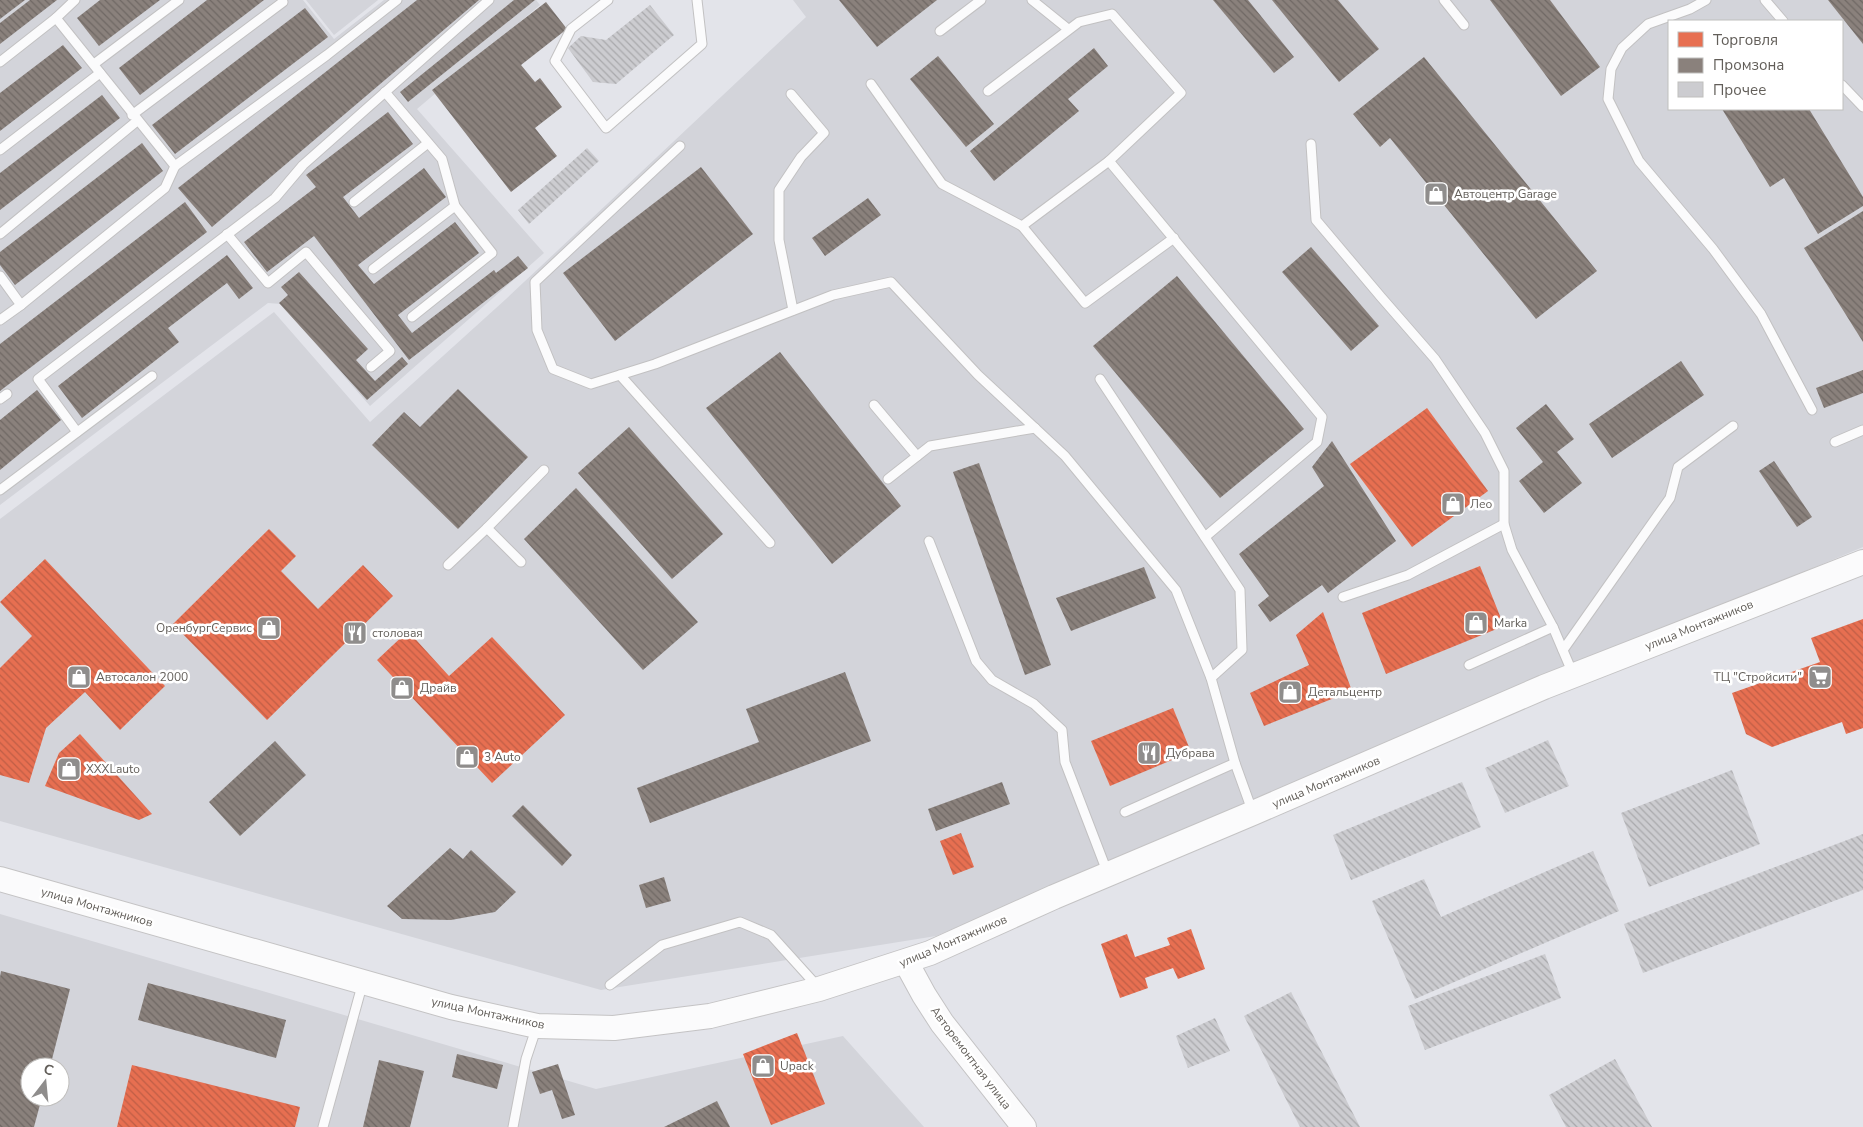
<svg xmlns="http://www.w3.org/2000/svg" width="1863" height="1127" font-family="'Nunito Sans',sans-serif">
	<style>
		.industrial { fill: #d3d4da; fill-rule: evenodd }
		.shops { fill: url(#shops-back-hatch) }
		.industry { fill: url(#industry-back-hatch) }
		.building { fill: url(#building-back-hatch) }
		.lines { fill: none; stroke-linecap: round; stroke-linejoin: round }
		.lane-casing { stroke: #c2c1c2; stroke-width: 11 }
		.secondary-casing { stroke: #c4c3c4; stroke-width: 26 }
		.lane { stroke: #fbfbfc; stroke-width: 9 }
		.secondary { stroke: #fbfbfc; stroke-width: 24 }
		.labels { text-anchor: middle; stroke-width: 5; stroke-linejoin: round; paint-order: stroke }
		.poi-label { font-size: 12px; fill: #625e59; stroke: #fff; text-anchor: start }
		.street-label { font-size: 12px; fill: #625e59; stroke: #fff }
	</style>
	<defs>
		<pattern id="shops-back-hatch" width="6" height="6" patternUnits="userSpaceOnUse" patternTransform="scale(1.25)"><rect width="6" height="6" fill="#e76f51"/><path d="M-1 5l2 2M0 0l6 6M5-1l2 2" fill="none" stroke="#bf5e46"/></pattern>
		<pattern id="industry-back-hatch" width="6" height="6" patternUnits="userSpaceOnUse" patternTransform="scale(1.25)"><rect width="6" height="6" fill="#8a817c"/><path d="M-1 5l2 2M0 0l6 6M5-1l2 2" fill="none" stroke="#6f6864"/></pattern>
		<pattern id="building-back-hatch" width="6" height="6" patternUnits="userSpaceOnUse" patternTransform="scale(1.25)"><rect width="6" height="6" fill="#ccccd0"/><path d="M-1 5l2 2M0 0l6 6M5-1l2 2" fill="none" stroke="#a9a9ac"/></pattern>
	</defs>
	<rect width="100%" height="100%" fill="#e3e4ea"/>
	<g class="industrial">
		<polygon points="0,0 303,0 334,39 384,0 536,0 540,5 417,109 544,253 370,406 281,304 268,303 0,505"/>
		<polygon points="306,0 378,0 334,35"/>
		<path d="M 793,0 L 1863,0 L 1863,547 L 936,936 L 601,990 L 0,821 L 0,519 L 274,312 L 370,422 L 506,299 L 806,17 ZM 1669,21 L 1842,21 L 1842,109 L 1669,109 Z"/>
		<path d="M 0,914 L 596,1089 L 843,1036 L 924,1127 L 0,1127 ZM 30,1067 L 60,1067 L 60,1097 L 30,1097 Z"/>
	</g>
	<g class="shops">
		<polygon points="1427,408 1488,491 1412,547 1350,464"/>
		<polygon points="269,529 296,556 281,571 318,609 363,565 393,596 267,720 173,624"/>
		<polygon points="45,559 165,686 120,730 85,692 46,728 29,783 0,775 0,668 32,636 0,602"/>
		<polygon points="1480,566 1504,626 1386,674 1362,613"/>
		<polygon points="1323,612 1352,691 1264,726 1250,693 1309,665 1296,635"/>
		<polygon points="1863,619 1863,728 1846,734 1842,722 1772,747 1746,734 1732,693 1820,662 1811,638"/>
		<polygon points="408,631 449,676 492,637 565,715 492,783 377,660"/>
		<polygon points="1173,708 1191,752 1110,786 1091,741"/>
		<polygon points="80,734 152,814 139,820 45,786 59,753"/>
		<polygon points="961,833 974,867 953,875 940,841"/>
		<polygon points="1191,929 1205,969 1178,979 1173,968 1145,978 1148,988 1120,998 1101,944 1127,934 1135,957 1170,945 1167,938"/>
		<polygon points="797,1033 825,1104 771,1125 743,1054"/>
		<polygon points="132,1065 300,1107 295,1127 117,1127"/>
	</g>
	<g class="industry">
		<polygon points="0,0 25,0 0,19"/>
		<polygon points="30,0 57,0 0,44 0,23"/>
		<polygon points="100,0 160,0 99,46 77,18"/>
		<polygon points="207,0 264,0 140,95 119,68"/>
		<polygon points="417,0 479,0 212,227 178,188"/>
		<polygon points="514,0 535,0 408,102 400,92"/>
		<polygon points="839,0 937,0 877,47"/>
		<polygon points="1213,0 1248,0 1294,57 1274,73"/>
		<polygon points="1272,0 1338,0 1379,49 1339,82"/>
		<polygon points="1490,0 1550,0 1600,67 1561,96"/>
		<polygon points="1828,0 1863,0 1863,44"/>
		<polygon points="546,2 567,29 521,65 535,82 540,78 562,107 535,128 557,156 511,192 432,90"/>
		<polygon points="305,8 328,37 175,154 152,125"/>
		<polygon points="63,45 82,68 0,131 0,93"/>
		<polygon points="1094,48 1108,66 1068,99 1079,111 994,181 970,151"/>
		<polygon points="938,56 994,124 966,147 910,79"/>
		<polygon points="1424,57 1597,271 1536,319 1390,138 1380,147 1353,114"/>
		<polygon points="102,95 120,118 0,210 0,173"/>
		<polygon points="1722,109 1809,109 1863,197 1863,206 1818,234 1784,178 1770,187"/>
		<polygon points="388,112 413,144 343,197 359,218 424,168 446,197 358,265 374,284 455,222 479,253 398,315 412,333 494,270 496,273 518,256 528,268 409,360 314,236 267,272 244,242 316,187 306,175"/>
		<polygon points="142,143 163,171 15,285 0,265 0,252"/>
		<polygon points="701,167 753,234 615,341 563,273"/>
		<polygon points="868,198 881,215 825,256 812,238"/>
		<polygon points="185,202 207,232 0,391 0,344"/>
		<polygon points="1863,211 1863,342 1804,248"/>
		<polygon points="1311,247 1379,326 1351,351 1282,272"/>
		<polygon points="227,255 253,288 239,299 227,283 168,328 179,342 82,418 58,386"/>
		<polygon points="299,272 368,349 356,360 375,381 402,357 408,364 367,400 279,303 288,295 281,287"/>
		<polygon points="1177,276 1304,429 1220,498 1093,346"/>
		<polygon points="780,352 901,506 832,564 706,408"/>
		<polygon points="1681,361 1704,395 1612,458 1589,424"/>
		<polygon points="1863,370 1863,393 1824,408 1816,388"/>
		<polygon points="458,389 528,457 458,529 372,445 404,412 420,427"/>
		<polygon points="37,390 61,420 0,470 0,420"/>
		<polygon points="1546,404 1574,439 1557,452 1582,483 1544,513 1519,481 1543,462 1516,428"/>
		<polygon points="629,427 723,534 672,579 578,473"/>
		<polygon points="1332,441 1396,541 1328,593 1322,585 1270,622 1258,605 1269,596 1239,554 1324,486 1312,467"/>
		<polygon points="1774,461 1812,517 1797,527 1759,471"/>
		<polygon points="979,463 1051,665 1025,675 953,472"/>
		<polygon points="576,488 698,622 643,670 524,539"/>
		<polygon points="1144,567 1156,598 1071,631 1056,598"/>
		<polygon points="845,672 871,741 650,823 637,788 759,742 746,709"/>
		<polygon points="275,741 306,775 240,836 209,802"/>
		<polygon points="1002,782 1010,804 936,831 928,809"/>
		<polygon points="523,805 572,855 562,866 512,816"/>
		<polygon points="450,848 463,859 471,850 516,892 495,912 451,920 402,919 387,906"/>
		<polygon points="664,877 671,901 646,908 639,885"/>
		<polygon points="1,971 70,989 50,1067 30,1067 30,1097 42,1097 34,1127 0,1127 0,977"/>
		<polygon points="148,983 286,1020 276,1058 138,1020"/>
		<polygon points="457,1054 503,1065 497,1089 452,1077"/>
		<polygon points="379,1060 424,1071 410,1127 363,1127"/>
		<polygon points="558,1064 575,1115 562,1119 552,1090 540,1094 532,1072"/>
		<polygon points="717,1101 730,1127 664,1127"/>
	</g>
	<g class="building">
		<polygon points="650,5 674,35 616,84 593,82 568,48 581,36 606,40"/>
		<polygon points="587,148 599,161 529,224 518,210"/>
		<polygon points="1548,740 1569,786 1505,813 1485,768"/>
		<polygon points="1732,770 1760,844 1649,887 1621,813"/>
		<polygon points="1462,782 1481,827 1351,880 1333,835"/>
		<polygon points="1863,834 1863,890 1643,973 1624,924"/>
		<polygon points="1593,851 1619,911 1415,999 1372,901 1424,879 1441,917"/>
		<polygon points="1545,954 1561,998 1425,1050 1408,1006"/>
		<polygon points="1291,992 1360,1127 1300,1127 1244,1016"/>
		<polygon points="1215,1018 1230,1051 1188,1068 1176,1036"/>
		<polygon points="1615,1059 1652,1127 1566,1127 1549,1095"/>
	</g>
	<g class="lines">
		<g class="lane-casing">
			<g id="lane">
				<polyline points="608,0 571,29 555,61 606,128 702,44 697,0"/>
				<polyline points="1032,0 1068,29"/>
				<polyline points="1444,0 1464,25"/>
				<polyline points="1706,0 1690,9 1648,24 1622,48 1611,69 1608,99 1639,161 1713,249 1761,314 1812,410"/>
				<polyline points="1765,0 1783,21"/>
				<polyline points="56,18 75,0"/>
				<polyline points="940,31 981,0"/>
				<polyline points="0,62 56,18 175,166 165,188 21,305"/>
				<polyline points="94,64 179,0"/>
				<polyline points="871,84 942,184 1022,226 1109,161"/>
				<polyline points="1842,85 1863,107"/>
				<polyline points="988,91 1079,22 1112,14 1181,93 1109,161 1322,417 1317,442 1205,537"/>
				<polyline points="385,92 442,159 455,206 492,253 412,317"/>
				<polyline points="791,94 824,133 801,157 779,190 779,240 793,310"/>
				<polyline points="132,115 283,2"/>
				<polyline points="1311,144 1316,220 1381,297 1435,359 1485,433 1504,471 1504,524 1512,550 1553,627 1573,674"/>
				<polyline points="680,146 535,282 537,330 553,369 591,384 655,364 833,295 891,282 978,375 1065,456 1176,590 1211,678 1235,763 1253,813"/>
				<polyline points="0,150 100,73"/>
				<polyline points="175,166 327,55 397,0"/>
				<polyline points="354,202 428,143"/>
				<polyline points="1022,226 1085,303 1174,238"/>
				<polyline points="0,234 137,121"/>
				<polyline points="227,234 268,283 306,252 390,351 371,367"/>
				<polyline points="373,269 455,206"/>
				<polyline points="0,276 21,305 0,320"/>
				<polyline points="620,375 770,543"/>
				<polyline points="1100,379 1240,590 1242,650 1211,678"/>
				<polyline points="0,399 7,394"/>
				<polyline points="874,405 917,456"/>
				<polyline points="77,432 38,379 275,198 303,165 489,0"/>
				<polyline points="1835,442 1863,430"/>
				<polyline points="888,479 930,446 1035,428"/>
				<polyline points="0,490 152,376"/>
				<polyline points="929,541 976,661 992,680 1034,704 1062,730 1065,762 1108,874"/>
				<polyline points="521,562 487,528 544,470"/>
				<polyline points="448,565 487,528"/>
				<polyline points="1343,597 1408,575 1504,524"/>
				<polyline points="1563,650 1670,498 1678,467 1733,426"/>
				<polyline points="1469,665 1553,627"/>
				<polyline points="1125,812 1235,763"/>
				<polyline points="610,985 662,945 740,922 771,935 818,987"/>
				<polyline points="323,1127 363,982"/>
				<polyline points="513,1127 526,1059 537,1026"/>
			</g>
		</g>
		<g class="secondary-casing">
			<g id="secondary">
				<polyline points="0,879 451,1007 537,1026 614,1028 710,1016 819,989 930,953 1054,897 1253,813 1544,687 1863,562"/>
				<polyline points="906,962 924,995 942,1023 1024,1127"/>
			</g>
		</g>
		<use href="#lane" class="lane"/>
		<use href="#secondary" class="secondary"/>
	</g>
	<defs>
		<g id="shop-square" transform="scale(1.25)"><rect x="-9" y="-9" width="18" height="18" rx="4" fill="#8f8d8c" stroke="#fff"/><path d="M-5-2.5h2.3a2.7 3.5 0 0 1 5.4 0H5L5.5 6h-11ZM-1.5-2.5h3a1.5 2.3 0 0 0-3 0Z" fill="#fff"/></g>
		<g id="restaurant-square" transform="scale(1.25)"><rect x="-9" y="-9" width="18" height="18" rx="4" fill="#8f8d8c" stroke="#fff"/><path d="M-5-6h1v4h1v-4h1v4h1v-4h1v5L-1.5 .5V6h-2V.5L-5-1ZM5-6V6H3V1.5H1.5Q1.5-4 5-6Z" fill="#fff"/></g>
		<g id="supermarket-square" transform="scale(1.25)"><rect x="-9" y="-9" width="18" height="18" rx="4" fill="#8f8d8c" stroke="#fff"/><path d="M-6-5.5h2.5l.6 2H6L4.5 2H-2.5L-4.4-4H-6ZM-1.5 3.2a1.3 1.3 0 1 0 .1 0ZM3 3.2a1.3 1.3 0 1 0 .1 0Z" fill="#fff"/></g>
	</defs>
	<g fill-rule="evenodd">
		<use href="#shop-square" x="1436" y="194"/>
		<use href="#shop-square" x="1453" y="504"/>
		<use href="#shop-square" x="1476" y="623"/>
		<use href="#shop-square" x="269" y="628"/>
		<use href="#restaurant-square" x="355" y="633"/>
		<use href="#shop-square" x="79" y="677"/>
		<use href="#supermarket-square" x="1820" y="677"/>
		<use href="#shop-square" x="402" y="688"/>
		<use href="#shop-square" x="1290" y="692"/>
		<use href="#restaurant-square" x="1149" y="753"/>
		<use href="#shop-square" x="467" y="757"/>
		<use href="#shop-square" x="69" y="769"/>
		<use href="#shop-square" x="763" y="1066"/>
	</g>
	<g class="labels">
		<g class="poi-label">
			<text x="1454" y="198">Автоцентр Garage</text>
			<text x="1470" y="508">Лео</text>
			<text x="1494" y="627">Marka</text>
			<text x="252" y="632" text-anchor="end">ОренбургСервис</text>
			<text x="372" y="637">столовая</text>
			<text x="96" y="681">Автосалон 2000</text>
			<text x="1802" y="681" text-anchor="end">ТЦ "Стройсити"</text>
			<text x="420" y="692">Драйв</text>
			<text x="1308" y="696">Детальцентр</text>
			<text x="1166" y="757">Дубрава</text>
			<text x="484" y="761">3 Auto</text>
			<text x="86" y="773">XXXLauto</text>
			<text x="780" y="1070">Upack</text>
		</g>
		<g class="street-label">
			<text transform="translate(1699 625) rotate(-22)" y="4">улица Монтажников</text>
			<text transform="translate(1326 782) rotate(-23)" y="4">улица Монтажников</text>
			<text transform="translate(97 907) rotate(16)" y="4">улица Монтажников</text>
			<text transform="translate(953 941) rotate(-23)" y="4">улица Монтажников</text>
			<text transform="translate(488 1013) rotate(12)" y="4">улица Монтажников</text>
			<text transform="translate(971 1058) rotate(53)" y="4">Авторемонтная улица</text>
		</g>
	</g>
	<rect x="1668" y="20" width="175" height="90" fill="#ffffff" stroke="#c0bfbd"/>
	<rect x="1678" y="32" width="25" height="15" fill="#e76f51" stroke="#c0bfbd"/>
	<text x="1713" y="45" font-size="15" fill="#625e59">Торговля</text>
	<rect x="1678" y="58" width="25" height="15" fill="#8a817c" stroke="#c0bfbd"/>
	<text x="1713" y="70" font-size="15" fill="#625e59">Промзона</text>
	<rect x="1678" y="82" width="25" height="15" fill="#ccccd0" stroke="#c0bfbd"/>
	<text x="1713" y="95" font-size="15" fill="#625e59">Прочее</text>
	<g transform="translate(45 1082) rotate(16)"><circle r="24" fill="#ffffff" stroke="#c0bfbd"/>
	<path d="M0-4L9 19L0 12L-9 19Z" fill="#8f8d8c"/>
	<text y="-8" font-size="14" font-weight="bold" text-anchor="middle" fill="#625e59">С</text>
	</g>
</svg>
